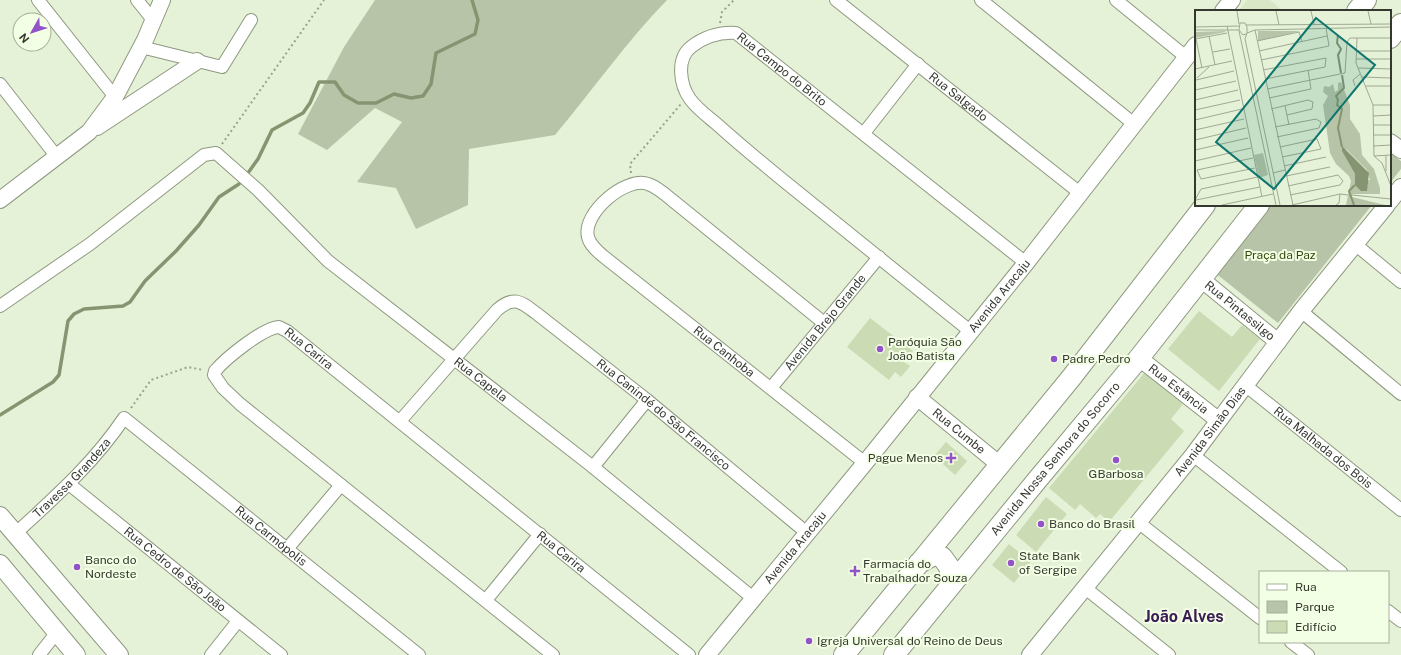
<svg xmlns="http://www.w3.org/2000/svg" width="1401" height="655" font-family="'Public Sans',sans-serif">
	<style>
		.built { fill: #d9e7c6 }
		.green { fill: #b8c4a8 }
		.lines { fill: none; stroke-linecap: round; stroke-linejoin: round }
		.stream { stroke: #869571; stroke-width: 3.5 }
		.building { fill: #cbdcb4 }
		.minor-casing { stroke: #8e9980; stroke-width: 14 }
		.tertiary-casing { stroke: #8e9980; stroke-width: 18 }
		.secondary-casing { stroke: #8e9980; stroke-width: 20 }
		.primary-casing { stroke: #8e9980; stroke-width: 22 }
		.path { stroke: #99a28e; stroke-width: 2; stroke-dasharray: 2 3; stroke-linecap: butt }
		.minor { stroke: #fff; stroke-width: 12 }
		.tertiary { stroke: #fff; stroke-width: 16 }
		.secondary { stroke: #fff; stroke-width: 18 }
		.primary { stroke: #fff; stroke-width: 20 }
		.poi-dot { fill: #9253c8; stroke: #f3ffe4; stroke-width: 1.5 }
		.labels { text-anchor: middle; stroke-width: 4; stroke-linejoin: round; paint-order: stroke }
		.street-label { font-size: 12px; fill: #34382e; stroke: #f3ffe4 }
		.park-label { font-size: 12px; fill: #35480d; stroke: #f3ffe4 }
		.poi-label { font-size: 12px; fill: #34382e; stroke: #f3ffe4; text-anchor: start }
		.district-label { font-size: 16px; font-weight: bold; fill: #3a1c54; stroke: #f3ffe4 }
		.inset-river { fill: none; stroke: #869571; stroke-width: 2 }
		.inset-road { fill: none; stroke: #9fa893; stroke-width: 1 }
		.view { fill: #0f766e; fill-opacity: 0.15; stroke: #0f766e; stroke-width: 2 }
		.inset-edge { fill: none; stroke: #34382e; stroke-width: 2 }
	</style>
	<rect width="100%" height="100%" fill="#e6f2d7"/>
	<polygon class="built" points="1247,0 1270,0 1283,11 1239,11"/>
	<g class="green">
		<path d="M 375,0 L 667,0 C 626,42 593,90 555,135 L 469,149 L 468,205 L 416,229 L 396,188 L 357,182 L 402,122 L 375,108 L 327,150 L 298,134 L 344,47 Z"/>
		<polygon points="1390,153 1401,161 1401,169 1390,183"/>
		<polygon points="1267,205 1372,205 1278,323 1214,272"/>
	</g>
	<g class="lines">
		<g class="stream">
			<polyline points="248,173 258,159 272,130 303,113 310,103 319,82 335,82 344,95 358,103 376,103 394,94 411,98 423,96 431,84 436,53 475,34 478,20 472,0"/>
			<polyline points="0,415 53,382 59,375 68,321 74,314 84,309 123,306 130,302 145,281 176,251 199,225 219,197 239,184"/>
		</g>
	</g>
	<g class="building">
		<polygon points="1199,311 1232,337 1242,325 1260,339 1219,391 1168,349"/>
		<polygon points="870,318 913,351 904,362 910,366 901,377 895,372 889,380 847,347"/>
		<polygon points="1145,372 1183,404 1171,419 1184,431 1109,522 1100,514 1096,518 1080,504 1075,510 1049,488"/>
		<polygon points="946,442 967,461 955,475 934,456"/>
		<polygon points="1046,497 1067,514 1036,552 1016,535"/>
		<polygon points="1009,544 1031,562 1014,583 992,565"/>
	</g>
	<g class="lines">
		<g class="minor-casing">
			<g id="minor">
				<polyline points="38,0 115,97"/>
				<polyline points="137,0 153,20"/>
				<path id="s1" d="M 836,0 L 1080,193"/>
				<polyline points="981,0 1134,124"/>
				<polyline points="1116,0 1186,57"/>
				<polyline points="141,47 222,67 251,20"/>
				<polyline points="0,84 57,157"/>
				<polyline points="864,133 918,64"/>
				<polyline points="1356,245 1401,282"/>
				<path id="s2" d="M 0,306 L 90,244 L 195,162 L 204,155 L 216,153 L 258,190 L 328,261 L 593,467 L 753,598"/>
				<polyline points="1301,311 1401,394"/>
				<path id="s3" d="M 824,323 L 672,200 C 665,194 657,187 648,184 C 626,176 582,213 588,237 C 590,245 597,251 603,256 L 865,463"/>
				<path id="s4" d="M 970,331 C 908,281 846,231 784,181 C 762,163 740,145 719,126 C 710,118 698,110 690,99 C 680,85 676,59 691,47 C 704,37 720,32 736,33 L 1026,263"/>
				<path id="s5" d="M 1245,385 L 1401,510"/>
				<path id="s6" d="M 771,388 L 879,257"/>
				<path id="s7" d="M 400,421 L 497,310 C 514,295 521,302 536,313 L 647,400 L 807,533"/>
				<polyline points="1193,455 1341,572"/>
				<polyline points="593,467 647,400"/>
				<path id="s8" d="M 69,484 L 281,655"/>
				<polyline points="1138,522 1260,618"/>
				<path id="s9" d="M 15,534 C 54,498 94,463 124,418 L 419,655"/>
				<polyline points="287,549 341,485"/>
				<polyline points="1084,587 1169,655"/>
				<polyline points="486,600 540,534"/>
				<polyline points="1388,611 1401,621"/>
				<polyline points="1291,642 1308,655"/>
				<polyline points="39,655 57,632"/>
				<polyline points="211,655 238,621"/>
				<path id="s10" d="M 553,655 L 240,404 L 223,388 L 214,375 L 215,371 C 226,358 263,328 279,327 L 287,331 L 689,655"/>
			</g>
		</g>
		<g class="tertiary-casing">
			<g id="tertiary">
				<polyline points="1223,11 1232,0"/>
				<polyline points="97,127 197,61"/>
				<polyline points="1390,142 1401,150"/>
				<polyline points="0,200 89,132 115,97 145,40 162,0"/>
				<polyline points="1390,201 1401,187"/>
				<path id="s11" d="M 1201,279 L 1278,342"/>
				<path id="s12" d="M 1139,358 L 1218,420"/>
				<path id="s13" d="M 917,397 L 1000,465"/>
				<path id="s14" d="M 707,655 L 865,463 L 1026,263 L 1196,45"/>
				<path id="s15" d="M 1030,655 L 1193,455 L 1301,311 L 1387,205"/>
			</g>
		</g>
		<g class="secondary-casing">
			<g id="secondary">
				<polyline points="0,516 119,655"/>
				<polyline points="0,564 76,655"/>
			</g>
		</g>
		<g class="primary-casing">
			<g id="primary">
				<polyline points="1357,11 1366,0"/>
				<polyline points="1390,38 1401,24"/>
				<polyline points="919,563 934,555 942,557 950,568 950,586"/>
				<polyline points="844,655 1071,378 1205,205"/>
				<path id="s16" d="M 894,655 L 1038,479 L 1139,358 L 1259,205"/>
			</g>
		</g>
		<g class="path">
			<polyline points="720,23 722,12 734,0"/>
			<polyline points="222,144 324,0"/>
			<polyline points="631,173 630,164 681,104"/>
			<polyline points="131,408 151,380 188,367 203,370"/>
		</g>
		<use href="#minor" class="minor"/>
		<use href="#tertiary" class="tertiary"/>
		<use href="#secondary" class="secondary"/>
		<use href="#primary" class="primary"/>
	</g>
	<g class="poi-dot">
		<circle cx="880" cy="349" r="4"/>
		<circle cx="1054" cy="359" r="4"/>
		<path d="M949 452h4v4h4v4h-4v4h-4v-4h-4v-4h4z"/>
		<circle cx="1116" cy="460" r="4"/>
		<circle cx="1041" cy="524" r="4"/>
		<circle cx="1011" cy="563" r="4"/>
		<circle cx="77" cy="567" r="4"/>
		<path d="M853 565h4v4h4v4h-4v4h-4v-4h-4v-4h4z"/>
		<circle cx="809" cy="641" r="4"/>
	</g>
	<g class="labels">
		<g class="street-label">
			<text dy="4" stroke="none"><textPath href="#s4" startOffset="527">Rua Campo do Brito</textPath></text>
			<text dy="4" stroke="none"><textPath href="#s1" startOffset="156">Rua Salgado</textPath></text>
			<text dy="4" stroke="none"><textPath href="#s14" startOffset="463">Avenida Aracaju</textPath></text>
			<text dy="4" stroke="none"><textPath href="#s11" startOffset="50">Rua Pintassilgo</textPath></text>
			<text dy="4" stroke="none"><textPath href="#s6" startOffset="85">Avenida Brejo Grande</textPath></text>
			<text dy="4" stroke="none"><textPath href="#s10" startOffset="560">Rua Carira</textPath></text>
			<text dy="4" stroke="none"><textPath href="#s3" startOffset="493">Rua Canhoba</textPath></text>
			<text dy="4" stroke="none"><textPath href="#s2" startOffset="615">Rua Capela</textPath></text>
			<text dy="4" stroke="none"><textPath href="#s12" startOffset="50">Rua Estância</textPath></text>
			<text dy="4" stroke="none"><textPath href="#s7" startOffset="355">Rua Canindé do São Francisco</textPath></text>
			<text dy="4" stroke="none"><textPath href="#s13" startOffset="54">Rua Cumbe</textPath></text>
			<text dy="4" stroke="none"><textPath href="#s15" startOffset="287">Avenida Simão Dias</textPath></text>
			<text dy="4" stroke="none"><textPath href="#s5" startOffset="100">Rua Malhada dos Bois</textPath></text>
			<text dy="4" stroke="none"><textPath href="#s16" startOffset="254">Avenida Nossa Senhora do Socorro</textPath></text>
			<text dy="4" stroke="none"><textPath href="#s9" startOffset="80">Travessa Grandeza</textPath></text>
			<text dy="4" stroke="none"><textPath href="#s9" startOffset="348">Rua Carmópolis</textPath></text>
			<text dy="4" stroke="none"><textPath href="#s14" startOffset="139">Avenida Aracaju</textPath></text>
			<text dy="4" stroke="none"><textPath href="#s10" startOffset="884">Rua Carira</textPath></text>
			<text dy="4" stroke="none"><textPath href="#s8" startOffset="136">Rua Cedro de São João</textPath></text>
		</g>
		<g class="park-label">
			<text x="1280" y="259">Praça da Paz</text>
		</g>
		<g class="poi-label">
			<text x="888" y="346">Paróquia São<tspan x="888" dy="14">João Batista</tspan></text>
			<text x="1062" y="363">Padre Pedro</text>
			<text x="943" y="462" text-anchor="end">Pague Menos</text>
			<text x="1116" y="478" text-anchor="middle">GBarbosa</text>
			<text x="1049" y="528">Banco do Brasil</text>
			<text x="1019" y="560">State Bank<tspan x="1019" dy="14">of Sergipe</tspan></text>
			<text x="85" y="564">Banco do<tspan x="85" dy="14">Nordeste</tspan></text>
			<text x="863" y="568">Farmacia do<tspan x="863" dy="14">Trabalhador Souza</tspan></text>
			<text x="817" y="645">Igreja Universal do Reino de Deus</text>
		</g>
		<g class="district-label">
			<text x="1184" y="622">João Alves</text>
		</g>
	</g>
	<g transform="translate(1195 10)">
		<rect width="196" height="196" fill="#e6f2d7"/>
		<path d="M 30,21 L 30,22 L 0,28 L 0,22 ZM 63,21 L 105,21 L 63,31 ZM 146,72 L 155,95 L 155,109 L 165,124 L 167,145 L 179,159 L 185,178 L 185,184 L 157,184 L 157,187 L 190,195 L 151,195 L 156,171 L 154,166 L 141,154 L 135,143 L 128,95 L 133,86 L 128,82 L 129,76 L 134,77 L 138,74 L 140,82 L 143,80 L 143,73 ZM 151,139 L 172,160 L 175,170 L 160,172 L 160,164 L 149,144 ZM 68,143 L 73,165 L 64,168 L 59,145 Z" fill="#b8c4a8" fill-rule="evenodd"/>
		<path d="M 147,136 L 174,163 L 172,181 L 166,181 L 160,175 L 160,164 L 147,141 Z" fill="#869571"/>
		<path class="inset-river" d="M 143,25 L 142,33 L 146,39 L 143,45 L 146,63M 147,65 L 149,78 L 141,86 L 143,90 L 142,95 L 147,99 L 143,118 L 147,137M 159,195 L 154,181 L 160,175"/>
		<path class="inset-road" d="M 42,1 L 44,14M 81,1 L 84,15M 116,1 L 119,14M 173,1 L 176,14M 51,15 L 196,14M 32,16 L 67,187M 0,17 L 44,16M 0,20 L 44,20M 60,20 L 98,195M 44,21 L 81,195M 52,23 L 60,20 L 196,17M 51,24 L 48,25 L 44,20 L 45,13 L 50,13 L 52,17 L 52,23 L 50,29 L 85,195M 14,26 L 20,55M 155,28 L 196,28M 162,28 L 161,53 L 178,95 L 179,146 L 187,153 L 196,176M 0,29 L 32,23M 1,29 L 7,58M 62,31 L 104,22 L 107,32M 64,41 L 132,26M 162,41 L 196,41M 18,42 L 35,39M 161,49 L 196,49M 66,50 L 134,36 L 131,18M 163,58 L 196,59M 0,59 L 37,51M 68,60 L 131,48 L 130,57 L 70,69M 167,67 L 196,68M 2,68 L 14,57M 1,70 L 39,61M 160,76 L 158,70 L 165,64M 171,76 L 196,76M 72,79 L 150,63 L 152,32 L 155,28M 0,80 L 41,71M 74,88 L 116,79 L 113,60M 0,90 L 43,80M 178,95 L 196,95M 90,96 L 94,115M 76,99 L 113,90 L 118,92 L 117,99 L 92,105M 0,100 L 45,90M 178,106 L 196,105M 0,110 L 47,99M 178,115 L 196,115M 80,117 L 121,109 L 126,112 L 124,118 L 82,127M 0,120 L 49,109M 178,125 L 196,125M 0,130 L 51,118M 178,136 L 196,135M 85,137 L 122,129 L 126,139 L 87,147M 0,140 L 53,128M 179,146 L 196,145M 58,148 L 2,160 L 6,169 L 60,158M 0,151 L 56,138M 89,156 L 131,147M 191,161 L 191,145M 78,163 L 90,160M 91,166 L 135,157M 93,176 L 143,165 L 148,171 L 145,175 L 95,185M 157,185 L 196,189M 0,190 L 6,179 L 63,167M 1,190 L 65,177M 27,195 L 78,184M 97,195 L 145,184 L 153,185M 141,195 L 144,193 L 145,184"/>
		<path class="view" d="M 121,8 L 180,55 L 79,179 L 21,132 Z"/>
		<rect width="196" height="196" class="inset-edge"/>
	</g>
	<rect x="1259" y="571" width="130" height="72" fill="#f3ffe4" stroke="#a7af9b"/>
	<rect x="1267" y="584" width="20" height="6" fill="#ffffff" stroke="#a7af9b"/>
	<text x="1295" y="591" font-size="12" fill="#34382e">Rua</text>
	<rect x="1267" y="601" width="20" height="12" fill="#b8c4a8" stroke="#a7af9b"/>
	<text x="1295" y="611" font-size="12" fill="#34382e">Parque</text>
	<rect x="1267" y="621" width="20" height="12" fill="#cbdcb4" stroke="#a7af9b"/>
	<text x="1295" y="631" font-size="12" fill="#34382e">Edifício</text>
	<g transform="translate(32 32) rotate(231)"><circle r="19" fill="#f3ffe4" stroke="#a7af9b"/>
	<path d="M0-3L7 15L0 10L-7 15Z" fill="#9253c8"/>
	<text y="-6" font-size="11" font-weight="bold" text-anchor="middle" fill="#34382e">N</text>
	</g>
</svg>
